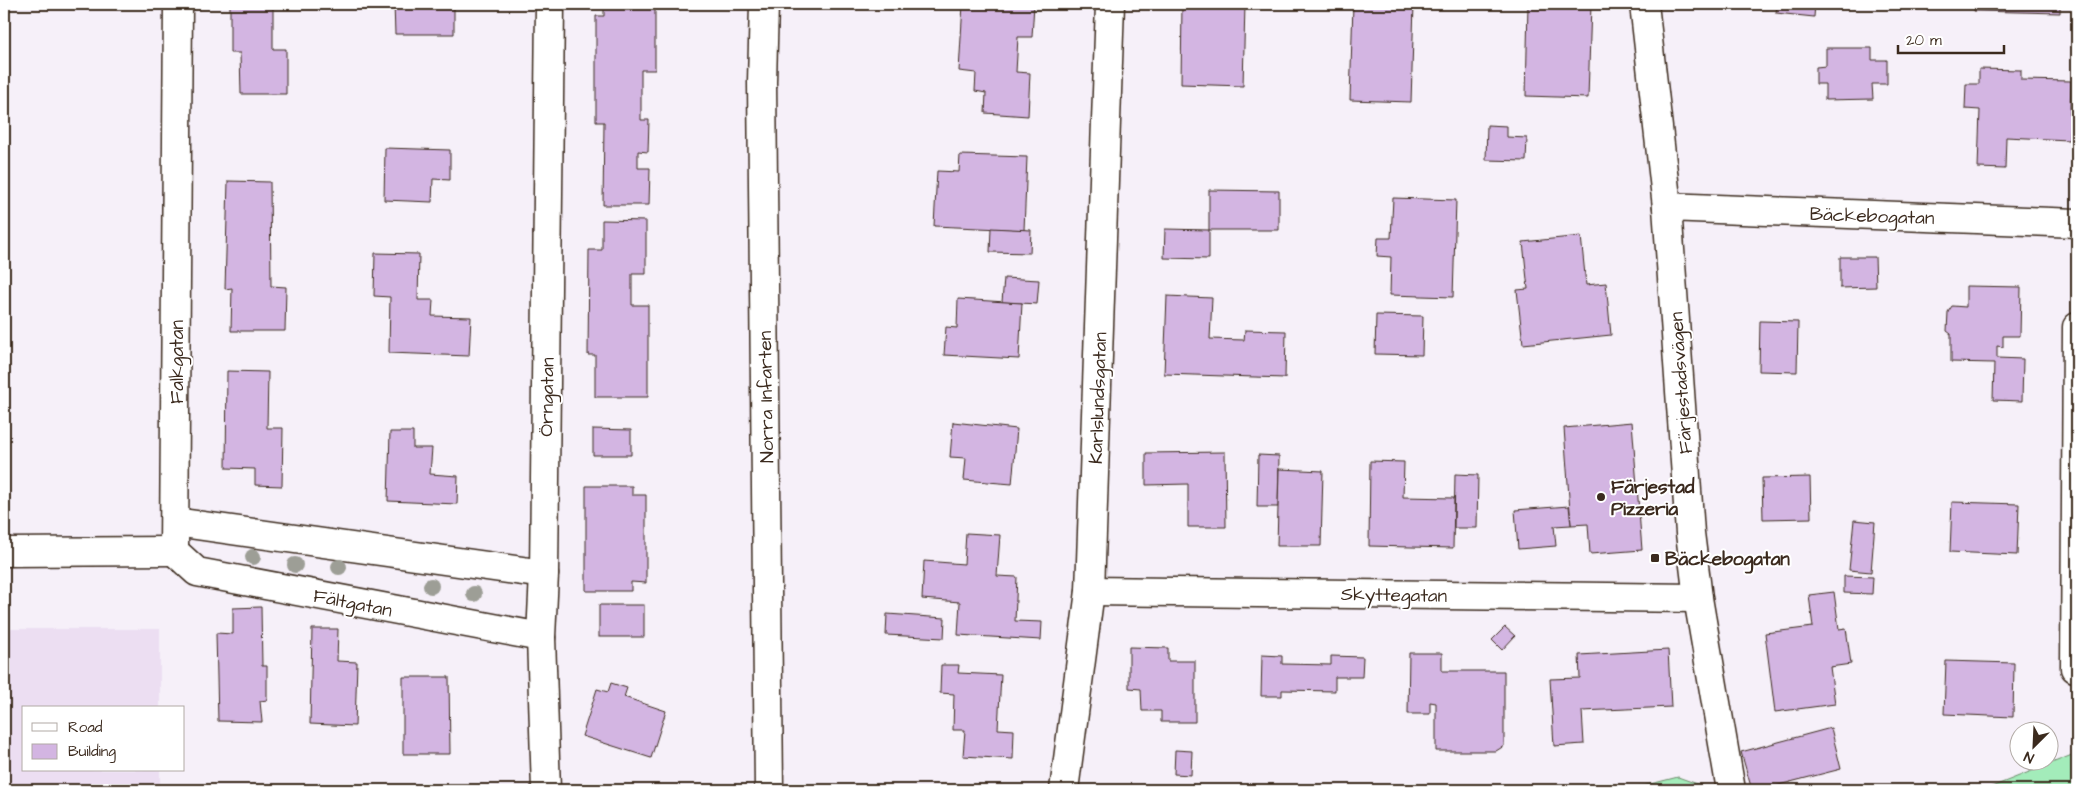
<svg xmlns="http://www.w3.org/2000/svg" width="2081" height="794" font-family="'Architects Daughter',sans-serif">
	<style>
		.built { fill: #ecdef2 }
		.green { fill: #a3ecba; stroke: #6f8b6c }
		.building { fill: #d3b5e2; stroke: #3b2a1e }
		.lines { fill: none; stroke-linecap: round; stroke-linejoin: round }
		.minor-casing { stroke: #3b2a1e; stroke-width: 31 }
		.tertiary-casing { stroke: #3b2a1e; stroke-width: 31 }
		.minor { stroke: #fff; stroke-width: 28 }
		.tertiary { stroke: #fff; stroke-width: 28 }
		.tree { fill: #9d9e96 }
		.poi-dot { fill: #3b2a1e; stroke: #fff; stroke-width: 2 }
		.labels { text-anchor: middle; stroke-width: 4; stroke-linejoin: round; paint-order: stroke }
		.street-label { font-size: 19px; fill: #3b2a1e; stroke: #fff }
		.poi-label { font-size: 19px; font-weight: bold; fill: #3b2a1e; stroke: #fff; text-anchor: start }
	</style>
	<rect width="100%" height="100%" fill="#f6f0f9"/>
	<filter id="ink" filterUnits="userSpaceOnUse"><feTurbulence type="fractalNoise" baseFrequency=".02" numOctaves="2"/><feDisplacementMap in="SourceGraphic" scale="10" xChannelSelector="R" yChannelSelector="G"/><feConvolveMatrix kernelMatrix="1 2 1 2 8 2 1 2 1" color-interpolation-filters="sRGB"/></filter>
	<g filter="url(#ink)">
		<polygon class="built" points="4,629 160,629 160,708 24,708 24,770 160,770 160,790 4,790"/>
		<g class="green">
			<polygon points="2077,753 2077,790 1984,790"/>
			<polygon points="1678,777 1714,790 1627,790"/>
		</g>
		<g class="building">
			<polygon points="230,4 273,4 273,49 286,49 286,94 241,94 240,53 230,53"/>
			<polygon points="394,4 454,4 454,34 395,34"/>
			<polygon points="604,4 655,4 655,70 641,70 641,120 649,120 648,152 638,151 638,168 650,168 649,205 603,205 604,122 596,122 596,16 604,16"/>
			<polygon points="963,4 1034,4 1032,37 1018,37 1016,72 1030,73 1028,116 985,113 986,93 975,91 976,73 959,71"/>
			<polygon points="1182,4 1245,4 1243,86 1181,84"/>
			<polygon points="1353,4 1414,4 1411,102 1350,100"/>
			<polygon points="1528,4 1591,4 1588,98 1526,96"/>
			<polygon points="1777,4 1815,4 1814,17 1776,13"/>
			<polygon points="1974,4 2060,4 2060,13 1974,11"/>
			<polygon points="1826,48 1872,48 1872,60 1887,60 1887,84 1872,84 1873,99 1825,100 1825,84 1816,84 1816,67 1826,66"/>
			<polygon points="1979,69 2021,70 2021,80 2071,81 2069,140 2006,137 2005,169 1978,168 1980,110 1965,109 1966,84 1979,84"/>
			<polygon points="1487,125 1507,126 1507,137 1527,138 1526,161 1486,160"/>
			<polygon points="385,148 450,150 450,180 433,179 432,202 384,200"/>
			<polygon points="960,155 1027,157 1024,230 934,226 937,171 959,172"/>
			<polygon points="228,181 270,182 271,286 286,287 285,331 231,331 232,288 225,289"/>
			<polygon points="1209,190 1279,191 1279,230 1209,230"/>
			<polygon points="1393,198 1456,200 1453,297 1390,295 1391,257 1377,256 1378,238 1391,238"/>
			<polygon points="602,220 646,221 646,274 632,274 632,305 648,305 648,397 595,397 595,355 588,355 589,250 602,250"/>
			<polygon points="991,228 1031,230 1030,253 990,252"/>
			<polygon points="1165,229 1209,230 1209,259 1164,258"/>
			<polygon points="1581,236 1586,285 1606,283 1611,335 1523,344 1517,290 1528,289 1523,242"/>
			<polygon points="375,253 419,254 418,300 433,300 432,316 471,317 469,356 389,353 390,297 374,296"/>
			<polygon points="1840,257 1875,257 1876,287 1840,288"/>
			<polygon points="1004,278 1039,280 1037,304 1002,302"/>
			<polygon points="1966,286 2021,287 2020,336 2003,336 2003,347 1997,346 1997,358 2023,359 2022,401 1993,400 1994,363 1951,362 1951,334 1947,331 1948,312 1952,306 1966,307"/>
			<polygon points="1167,296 1212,298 1210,339 1244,340 1245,330 1286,331 1285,378 1164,374"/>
			<polygon points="958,299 1022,303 1019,359 944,355 946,327 957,328"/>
			<polygon points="1376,315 1423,316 1422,355 1375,354"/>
			<polygon points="1760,321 1798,322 1797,372 1759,371"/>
			<polygon points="227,371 268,372 267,428 283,428 282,486 255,485 255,469 226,468"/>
			<polygon points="953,422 1017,429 1012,484 964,480 966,458 950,457"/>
			<polygon points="1632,422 1642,550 1590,554 1588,524 1571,525 1564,428"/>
			<polygon points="593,429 631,430 631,455 593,455"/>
			<polygon points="390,432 413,432 413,448 432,448 430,474 458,476 457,504 388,501"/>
			<polygon points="1225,452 1226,527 1188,527 1188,484 1146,485 1146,453"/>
			<polygon points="1258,455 1279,456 1278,507 1257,507"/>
			<polygon points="1370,461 1404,462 1403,497 1454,498 1453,548 1369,546"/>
			<polygon points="1279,469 1323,471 1321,546 1277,546"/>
			<polygon points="1455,474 1478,475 1477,528 1454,528"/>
			<polygon points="1810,477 1811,518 1763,519 1762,478"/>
			<polygon points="586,486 632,486 632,495 646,495 646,583 631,582 631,591 586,591"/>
			<polygon points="1952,502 2019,504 2017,555 1950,552"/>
			<polygon points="1569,506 1571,525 1554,526 1556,546 1518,549 1515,510"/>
			<polygon points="1854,520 1875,522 1871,572 1849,570"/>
			<polygon points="966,533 1000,535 997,576 1017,577 1015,621 1042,622 1041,640 958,635 960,602 922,599 924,561 964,564"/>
			<polygon points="1844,576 1873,577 1872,594 1844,593"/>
			<polygon points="1834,592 1839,629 1846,628 1851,664 1830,667 1835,704 1775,712 1765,633 1813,627 1809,595"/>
			<rect x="599" y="605" width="45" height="32"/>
			<polygon points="261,607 262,666 267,666 267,700 260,701 262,722 218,721 216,633 233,634 233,608"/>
			<polygon points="887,614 945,618 944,638 886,635"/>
			<polygon points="1505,627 1515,636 1502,650 1492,640"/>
			<polygon points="312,629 338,629 337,661 357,662 355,726 310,724"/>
			<polygon points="1129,647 1168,648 1168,661 1195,661 1195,722 1161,722 1161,711 1142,711 1141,689 1129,688"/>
			<polygon points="1668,650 1671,707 1582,711 1584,744 1554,746 1550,679 1580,678 1579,655"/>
			<polygon points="1409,653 1442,653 1442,671 1504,671 1504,746 1496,751 1436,751 1436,703 1430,702 1430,714 1408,714"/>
			<polygon points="1262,655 1282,656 1282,664 1331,665 1331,656 1363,657 1362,677 1335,677 1335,691 1282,690 1282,696 1261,696"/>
			<polygon points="1946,661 2014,663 2013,717 1944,714"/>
			<polygon points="941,665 959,665 958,673 1001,675 998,729 1014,730 1013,759 963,756 965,730 953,730 954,694 940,693"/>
			<polygon points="403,677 449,677 450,754 403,754"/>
			<polygon points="611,683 627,688 624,697 666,711 651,758 582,736 597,689 608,692"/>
			<polygon points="1831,728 1841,769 1759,790 1752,790 1741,752"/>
			<polygon points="1175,750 1192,751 1191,775 1174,774"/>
		</g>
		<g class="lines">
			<g class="minor-casing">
				<g id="minor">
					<polyline points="1644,4 1667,207 1690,533 1698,598 1731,790"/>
					<polyline points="1667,207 2077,223"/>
					<polyline points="175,522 544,574"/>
					<polyline points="174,551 178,4"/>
					<polyline points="174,551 197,572 541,637"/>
					<polyline points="4,552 174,551"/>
					<polyline points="1090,591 1698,598"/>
					<polyline points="2075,668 2077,327"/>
					<polyline points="546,790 541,637 544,574 550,4"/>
					<polyline points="1064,790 1090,591 1110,4"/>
				</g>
			</g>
			<g class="tertiary-casing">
				<polyline id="tertiary" points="764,4 762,82 769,790"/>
			</g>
			<use href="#minor" class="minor"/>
			<use href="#tertiary" class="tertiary"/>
		</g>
		<g class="tree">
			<circle cx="253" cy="557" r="8"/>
			<circle cx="295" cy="565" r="8"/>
			<circle cx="339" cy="567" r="8"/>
			<circle cx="431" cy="586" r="8"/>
			<circle cx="474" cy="594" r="8"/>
		</g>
	</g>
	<g class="poi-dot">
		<circle cx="1601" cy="497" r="5"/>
		<rect x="1650" y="553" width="10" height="10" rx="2.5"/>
	</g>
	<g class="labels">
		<g class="street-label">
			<text transform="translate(1872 215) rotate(2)" y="7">Bäckebogatan</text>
			<text transform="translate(176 362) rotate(-90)" y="7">Falkgatan</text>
			<text transform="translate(1680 383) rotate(-94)" y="7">Färjestadsvägen</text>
			<text transform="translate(546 397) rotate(-89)" y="7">Örngatan</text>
			<text transform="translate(765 397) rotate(-91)" y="7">Norra Infarten</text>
			<text transform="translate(1097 398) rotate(-88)" y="7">Karlslundsgatan</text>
			<text transform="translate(1394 594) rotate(1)" y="7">Skyttegatan</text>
			<text transform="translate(353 602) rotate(11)" y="7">Fältgatan</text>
		</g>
		<g class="poi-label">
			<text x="1611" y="493">Färjestad<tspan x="1611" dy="22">Pizzeria</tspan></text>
			<text x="1665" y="565">Bäckebogatan</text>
		</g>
	</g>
	<rect width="2081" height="794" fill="none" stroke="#fff" stroke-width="20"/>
	<rect x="10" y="10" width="2061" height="774" fill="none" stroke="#3b2a1e" stroke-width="2" filter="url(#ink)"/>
	<rect x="22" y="706" width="162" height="65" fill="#ffffff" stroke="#b1aaa5"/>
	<rect x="32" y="723" width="25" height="8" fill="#ffffff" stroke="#b1aaa5"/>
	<text x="68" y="732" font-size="15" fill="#3b2a1e">Road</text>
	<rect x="32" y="744" width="25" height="15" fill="#d3b5e2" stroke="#b1aaa5"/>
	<text x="68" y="756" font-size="15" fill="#3b2a1e">Building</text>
	<g transform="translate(2034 746) rotate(204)"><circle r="24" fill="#ffffff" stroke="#b1aaa5"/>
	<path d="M0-4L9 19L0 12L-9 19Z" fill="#3b2a1e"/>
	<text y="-8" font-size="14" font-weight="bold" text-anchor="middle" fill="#3b2a1e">N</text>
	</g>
	<path d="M1898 45v8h106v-8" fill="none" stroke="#3b2a1e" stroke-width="2.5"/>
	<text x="1906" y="45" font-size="15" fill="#3b2a1e" stroke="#ffffff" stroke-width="4" paint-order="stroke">20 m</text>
</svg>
